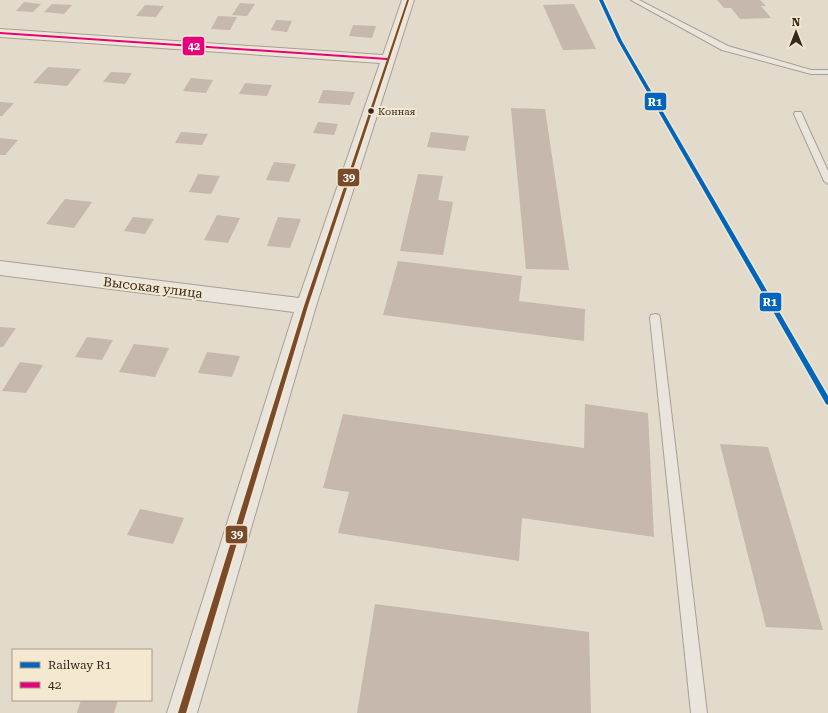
<svg xmlns="http://www.w3.org/2000/svg" width="828" height="713" font-family="'Roboto Serif',serif">
	<style>
		.building { fill: #c6b8ac }
		.lines { fill: none; stroke-linecap: round; stroke-linejoin: round }
		.service-casing { stroke: #a79f94; stroke-width: 2 }
		.minor-casing { stroke: #a79f94; stroke-width: 2 }
		.service { fill: #eae5dc; fill-rule: evenodd }
		.minor { fill: #eae5dc; fill-rule: evenodd }
		.bus-1-casing { stroke: #f4e8d0; stroke-width: 3 }
		.bus-2-casing { stroke: #f4e8d0; stroke-width: 3 }
		.bus-1 { fill: #e5007d; fill-rule: evenodd }
		.bus-2 { fill: #7a4b2a; fill-rule: evenodd }
		.rail-1-casing { stroke: #f4e8d0; stroke-width: 3 }
		.rail-1 { fill: #0065bd; fill-rule: evenodd }
		.bus-dot { fill: #35281d; stroke: #f4e8d0; stroke-width: 1.5 }
		.labels { text-anchor: middle; stroke-width: 4; stroke-linejoin: round; paint-order: stroke }
		.far-bus-label { font-size: 10px; fill: #35281d; stroke: #f4e8d0; text-anchor: start }
		.street-label { font-size: 13px; fill: #35281d; stroke: #f4e8d0 }
		.line-badge { stroke: #f4e8d0; stroke-width: 1.5 }
		.badge-label { font-size: 11px; text-anchor: middle; font-weight: bold; fill: #fff }
	</style>
	<rect width="100%" height="100%" fill="#e2dacb"/>
	<g class="building">
		<polygon points="717,0 760,0 766,6 761,6 771,18 740,19 731,8 724,8"/>
		<polygon points="24,2 41,4 33,12 16,11"/>
		<polygon points="240,3 255,4 247,16 232,15"/>
		<polygon points="52,4 72,5 64,14 44,12"/>
		<polygon points="574,4 596,49 563,50 543,5"/>
		<polygon points="145,5 164,6 156,17 136,16"/>
		<polygon points="218,16 237,17 230,30 211,29"/>
		<polygon points="276,20 292,21 287,32 271,30"/>
		<polygon points="353,25 376,26 372,38 349,36"/>
		<polygon points="48,67 81,69 67,86 33,83"/>
		<polygon points="111,72 132,73 125,84 103,82"/>
		<polygon points="191,78 213,80 206,93 183,91"/>
		<polygon points="245,83 272,85 267,96 239,94"/>
		<polygon points="323,90 355,92 350,105 318,103"/>
		<polygon points="0,102 14,103 2,116 0,116"/>
		<polygon points="511,108 545,109 569,270 526,269"/>
		<polygon points="318,122 338,124 334,135 313,133"/>
		<polygon points="181,132 208,134 202,145 175,143"/>
		<polygon points="431,132 469,136 465,151 427,147"/>
		<polygon points="0,138 18,140 5,155 0,155"/>
		<polygon points="274,162 296,164 289,182 266,180"/>
		<polygon points="198,174 220,176 211,194 189,192"/>
		<polygon points="418,174 443,176 438,200 453,202 443,255 400,251"/>
		<polygon points="65,199 92,202 74,228 46,224"/>
		<polygon points="217,215 240,218 228,243 204,240"/>
		<polygon points="133,217 154,219 145,234 124,231"/>
		<polygon points="278,217 301,219 290,248 267,246"/>
		<polygon points="398,261 522,276 519,301 585,309 584,341 383,315"/>
		<polygon points="0,327 16,328 3,347 0,347"/>
		<polygon points="87,337 113,340 102,360 75,357"/>
		<polygon points="134,344 169,348 155,377 119,372"/>
		<polygon points="207,352 240,356 232,377 198,373"/>
		<polygon points="20,362 43,365 26,393 2,391"/>
		<polygon points="585,404 648,413 654,537 522,518 519,561 338,533 349,492 323,488 343,414 584,448"/>
		<polygon points="720,444 768,447 823,630 766,627"/>
		<polygon points="140,509 184,518 173,544 127,535"/>
		<polygon points="375,604 589,632 591,713 357,713"/>
		<polygon points="81,700 118,700 114,713 77,713"/>
	</g>
	<g class="lines">
		<g class="service-casing">
			<g id="service">
				<polygon points="631,0 639,0 728,46 811,70 828,70 828,74 811,74 722,50"/>
				<polygon points="795,112 801,112 802,114 828,171 828,184 824,181 794,114"/>
				<polygon points="655,314 659,315 660,318 707,713 691,713 650,318 651,315"/>
			</g>
		</g>
		<g class="minor-casing">
			<polygon id="minor" points="402,0 414,0 316,306 197,713 167,713 294,312 0,275 0,261 299,298 380,63 0,37 0,29 383,55"/>
		</g>
		<use href="#service" class="service"/>
		<use href="#minor" class="minor"/>
		<g class="bus-1-casing">
			<polygon id="bus-1" points="0,32 387,58 389,59 387,60 0,34"/>
		</g>
		<g class="bus-2-casing">
			<polygon id="bus-2" points="407,0 409,0 308,306 186,713 178,713 304,306"/>
		</g>
		<use href="#bus-1" class="bus-1"/>
		<use href="#bus-2" class="bus-2"/>
		<g class="rail-1-casing">
			<polygon id="rail-1" points="599,0 603,0 622,41 828,396 828,405 826,404 618,41"/>
		</g>
		<use href="#rail-1" class="rail-1"/>
	</g>
	<circle class="bus-dot" cx="371" cy="111" r="3.5"/>
	<g class="labels">
		<g class="far-bus-label">
			<text x="378" y="115">Конная</text>
		</g>
		<g class="street-label">
			<text transform="translate(153 287) rotate(7)" y="5">Высокая улица</text>
		</g>
	</g>
	<g class="line-badge">
		<rect x="182" y="36" width="23" height="20" rx="4" fill="#e5007d"/>
		<rect x="644" y="92" width="23" height="19" rx="4" fill="#0065bd"/>
		<rect x="337" y="168" width="23" height="19" rx="4" fill="#7a4b2a"/>
		<rect x="759" y="292" width="23" height="20" rx="4" fill="#0065bd"/>
		<rect x="225" y="525" width="23" height="19" rx="4" fill="#7a4b2a"/>
	</g>
	<g class="badge-label">
		<text x="194" y="50">42</text>
		<text x="655" y="106">R1</text>
		<text x="349" y="181">39</text>
		<text x="770" y="306">R1</text>
		<text x="237" y="538">39</text>
	</g>
	<rect x="12" y="649" width="140" height="52" fill="#f4e8d0" stroke="#a89b88"/>
	<rect x="20" y="662" width="20" height="6" fill="#0065bd" stroke="#a89b88"/>
	<text x="48" y="669" font-size="12" fill="#35281d">Railway R1</text>
	<rect x="20" y="682" width="20" height="6" fill="#e5007d" stroke="#a89b88"/>
	<text x="48" y="689" font-size="12" fill="#35281d">42</text>
	<g transform="translate(796 32)" stroke="#f4e8d0" stroke-width="3" paint-order="stroke">
	<path d="M0-3L7 15L0 10L-7 15Z" fill="#35281d"/>
	<text y="-6" font-size="11" font-weight="bold" text-anchor="middle" fill="#35281d">N</text>
	</g>
</svg>
